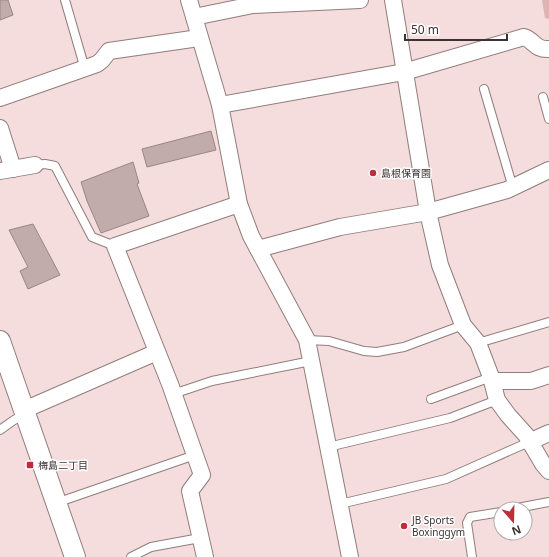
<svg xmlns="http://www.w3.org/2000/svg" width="549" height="557" font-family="'Noto Sans','Noto Sans JP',sans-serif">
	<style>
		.green { fill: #ddb4b3 }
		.building { fill: #c1acab; stroke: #9a8685 }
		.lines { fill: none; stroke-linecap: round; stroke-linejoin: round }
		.service-casing { stroke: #917d7c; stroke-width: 10 }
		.minor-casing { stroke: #917d7c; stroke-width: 18 }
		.tertiary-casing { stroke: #917d7c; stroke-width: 22 }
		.service { stroke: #fff; stroke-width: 8 }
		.minor { stroke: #fff; stroke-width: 16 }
		.tertiary { stroke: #fff; stroke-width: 20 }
		.poi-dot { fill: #be2d3c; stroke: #fff; stroke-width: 1.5 }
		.labels { text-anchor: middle; stroke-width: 3; stroke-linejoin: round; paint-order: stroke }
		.poi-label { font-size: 10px; fill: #3b3232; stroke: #fff; text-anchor: start }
	</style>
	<rect width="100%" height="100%" fill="#f4dddc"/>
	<polygon class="green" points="542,0 549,0 549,19 545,18"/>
	<g class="building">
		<polygon points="0,0 8,0 13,15 0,20"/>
		<polygon points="211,131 216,150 147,167 142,149"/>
		<polygon points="133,162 139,183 137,184 149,216 101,233 87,201 81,182"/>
		<polygon points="33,224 60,275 28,289 20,271 28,267 9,230"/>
	</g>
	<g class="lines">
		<g class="service-casing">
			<g id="service">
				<polyline points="65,0 85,69"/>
				<polyline points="484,89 513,188"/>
				<polyline points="543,97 549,119"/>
				<polyline points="35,165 45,164 55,166 92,237 115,246"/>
				<polyline points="307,340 329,341 364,351 377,352 404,347 463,325"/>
				<polyline points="478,343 549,322"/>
				<polyline points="173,394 212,381 311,361"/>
				<polyline points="431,399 491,377"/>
				<polyline points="0,430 14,420 25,415"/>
				<polyline points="328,447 450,418 497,400"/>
				<polyline points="56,503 195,455"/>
				<polyline points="340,504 446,479 529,442"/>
				<polyline points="512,509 549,502"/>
				<polyline points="131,557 151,547 200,538"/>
				<polyline points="472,557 467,523 470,517 501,512"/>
			</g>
		</g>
		<g class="minor-casing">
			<g id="minor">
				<polyline points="189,0 220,105 239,204 251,236 307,340 350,557"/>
				<polyline points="393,0 428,212 440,265 463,325 478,343 491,377 497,400 508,415 526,435 543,464 549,471"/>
				<polyline points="194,17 253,5 360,0"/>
				<polyline points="0,98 97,64 102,60 109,51 199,38"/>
				<path d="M 220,105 L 404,72 L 524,37 C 535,41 535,50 549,49"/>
				<polyline points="0,128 13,169"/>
				<polyline points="0,171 35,165"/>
				<polyline points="258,249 340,227 428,212 507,190 549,170"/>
				<polyline points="492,381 531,381 549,375"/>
				<polyline points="24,410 157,352"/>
				<polyline points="529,442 549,433"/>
				<polyline points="205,557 190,491 202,475 170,384 115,246 239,204"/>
			</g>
		</g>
		<g class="tertiary-casing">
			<polyline id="tertiary" points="0,341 75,557"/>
		</g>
		<use href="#service" class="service"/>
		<use href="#minor" class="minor"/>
		<use href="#tertiary" class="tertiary"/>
	</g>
	<g class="poi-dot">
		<circle cx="373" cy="173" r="4"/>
		<rect x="26" y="461" width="8" height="8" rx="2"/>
		<circle cx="404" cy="526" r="4"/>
	</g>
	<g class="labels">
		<g class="poi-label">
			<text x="381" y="177">島根保育園</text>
			<text x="38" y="469">梅島二丁目</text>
			<text x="412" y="524">JB Sports<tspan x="412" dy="12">Boxinggym</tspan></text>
		</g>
	</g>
	<g transform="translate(513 521) rotate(160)"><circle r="19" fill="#ffffff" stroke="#b1adad"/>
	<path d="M0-3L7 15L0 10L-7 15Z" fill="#be2d3c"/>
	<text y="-6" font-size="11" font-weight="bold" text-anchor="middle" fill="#3b3232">N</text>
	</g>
	<path d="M405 34v6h102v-6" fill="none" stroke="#3b3232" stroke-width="2"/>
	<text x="411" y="34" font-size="12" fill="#3b3232" stroke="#ffffff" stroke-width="3" paint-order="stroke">50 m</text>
</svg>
